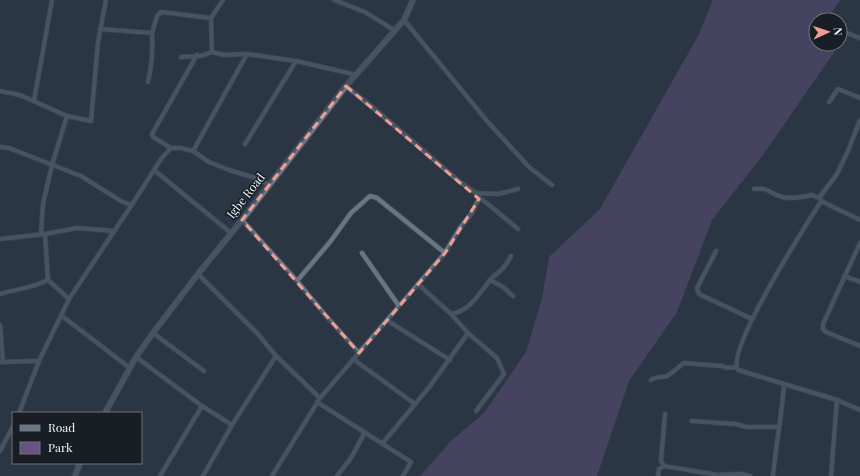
<svg xmlns="http://www.w3.org/2000/svg" width="860" height="476" font-family="'Playfair Display',serif">
	<style>
		.green { fill: #675384 }
		.lines { fill: none; stroke-linecap: round; stroke-linejoin: round }
		.minor-casing { stroke: #4b5660; stroke-width: 5.5 }
		.tertiary-casing { stroke: #4b5660; stroke-width: 7 }
		.minor { stroke: #687784; stroke-width: 4 }
		.tertiary { stroke: #687784; stroke-width: 5.5 }
		.marked { fill: none; stroke: #f59c92; stroke-width: 3; stroke-dasharray: 8 5; stroke-linejoin: round }
		.labels { text-anchor: middle; stroke-width: 3; stroke-linejoin: round; paint-order: stroke }
		.street-label { font-size: 12px; fill: #ecf4fc; stroke: #181e23 }
	</style>
	<rect width="100%" height="100%" fill="#2a3743"/>
	<polygon class="green" points="713,0 840,0 827,20 816,20 816,44 833,44 837,48 763,155 712,220 677,312 629,381 597,476 420,476 452,440 484,413 526,352 542,299 549,257 600,209 698,36"/>
	<g class="lines">
		<g class="minor-casing">
			<g id="minor">
				<polyline points="334,0 365,12 394,30"/>
				<polyline points="404,20 487,121 530,168 552,185"/>
				<polyline points="100,29 152,33 157,16 161,12 211,18"/>
				<polyline points="847,33 860,38"/>
				<polyline points="212,52 211,18 223,0"/>
				<polyline points="181,57 201,56 212,52 224,55 247,54 296,61 357,75"/>
				<path d="M 148,82 C 152,65 153,50 152,33"/>
				<polyline points="346,86 381,114 459,181 476,193 479,195 479,199 483,200 518,229"/>
				<polyline points="0,91 20,95 67,116 91,121 98,42 106,0"/>
				<polyline points="34,101 52,0"/>
				<polyline points="829,102 838,89 860,98"/>
				<polyline points="245,144 296,61"/>
				<polyline points="0,147 9,148 81,176 121,201 131,205"/>
				<polyline points="171,148 153,137 152,134 197,55"/>
				<polyline points="193,151 247,54"/>
				<polyline points="154,170 231,233"/>
				<path d="M 754,189 C 769,187 770,194 782,197 C 791,199 803,197 812,195 L 819,198"/>
				<polyline points="476,193 498,194 518,189"/>
				<polyline points="823,202 860,220"/>
				<polyline points="242,220 297,281 325,315 359,353"/>
				<polyline points="41,234 43,204 52,165 67,116"/>
				<polyline points="45,234 48,280 69,299"/>
				<polyline points="0,239 45,234 77,228 114,231"/>
				<polyline points="860,243 823,324 823,329 826,332 860,346"/>
				<polyline points="716,251 697,288 699,294 752,319"/>
				<polyline points="362,253 399,306"/>
				<polyline points="198,274 257,333 276,356 320,398"/>
				<polyline points="844,276 860,282"/>
				<polyline points="490,280 503,287 513,296"/>
				<polyline points="297,281 330,242 351,213 370,196 377,198 445,253"/>
				<polyline points="418,284 451,314 468,333 497,358 504,374 476,411"/>
				<path d="M 0,294 C 16,289 33,288 48,280"/>
				<path d="M 451,314 C 470,311 479,294 490,280 C 494,275 500,272 504,267 C 507,264 509,260 511,256"/>
				<polyline points="62,316 130,368"/>
				<polyline points="388,321 450,360"/>
				<polyline points="0,325 3,362"/>
				<polyline points="153,333 204,371"/>
				<polyline points="136,357 202,406 232,425"/>
				<polyline points="353,359 415,404"/>
				<polyline points="0,362 39,361"/>
				<path d="M 651,380 C 656,376 662,378 667,376 C 674,372 678,367 684,363 L 722,366 L 727,368 L 736,367"/>
				<polyline points="784,384 837,400 860,410"/>
				<polyline points="317,402 411,462 403,476"/>
				<polyline points="19,413 39,361 69,299 133,203 161,159 171,148 181,148 193,151 209,162 229,170 256,178 269,185"/>
				<polyline points="692,421 736,424 747,427 779,427"/>
				<polyline points="382,444 430,386 468,333"/>
				<polyline points="0,451 13,426"/>
				<polyline points="664,466 661,461 665,414"/>
				<polyline points="160,476 202,406"/>
				<polyline points="203,476 232,425 276,356"/>
				<polyline points="272,476 320,398 445,253 460,228 472,213 479,199"/>
				<polyline points="337,476 351,458 365,432"/>
				<polyline points="658,476 659,469 664,466 718,475 740,474 750,476"/>
				<path d="M 773,476 C 776,445 782,414 784,384 L 738,370 C 725,351 806,225 820,203 L 823,202 L 819,198 L 837,174 L 848,151 L 860,120"/>
				<polyline points="831,476 837,400"/>
			</g>
		</g>
		<g class="tertiary-casing">
			<g id="tertiary">
				<polyline points="105,413 136,357 153,333 198,274 242,220 346,86 404,20 413,0"/>
				<polyline points="75,476 80,463"/>
			</g>
		</g>
		<use href="#minor" class="minor"/>
		<use href="#tertiary" class="tertiary"/>
	</g>
	<path d="M0 0H860V476H0ZM 346,86 L 479,199 L 445,253 L 359,353 L 242,220 Z" fill="#2a3743" fill-opacity=".55" fill-rule="evenodd"/>
	<path class="marked" d="M 346,86 L 479,199 L 445,253 L 359,353 L 242,220 Z"/>
	<g class="labels">
		<g class="street-label">
			<text transform="translate(246 196) rotate(-52)" y="4">Igbe Road</text>
		</g>
	</g>
	<rect x="12" y="412" width="130" height="52" fill="#181e23" stroke="#6d747a"/>
	<rect x="20" y="425" width="20" height="6" fill="#687784" stroke="#6d747a"/>
	<text x="48" y="432" font-size="12" fill="#ecf4fc">Road</text>
	<rect x="20" y="442" width="20" height="12" fill="#675384" stroke="#6d747a"/>
	<text x="48" y="452" font-size="12" fill="#ecf4fc">Park</text>
	<g transform="translate(828 32) rotate(87)"><circle r="19" fill="#181e23" stroke="#6d747a"/>
	<path d="M0-3L7 15L0 10L-7 15Z" fill="#f59c92"/>
	<text y="-6" font-size="11" font-weight="bold" text-anchor="middle" fill="#ecf4fc">N</text>
	</g>
</svg>
